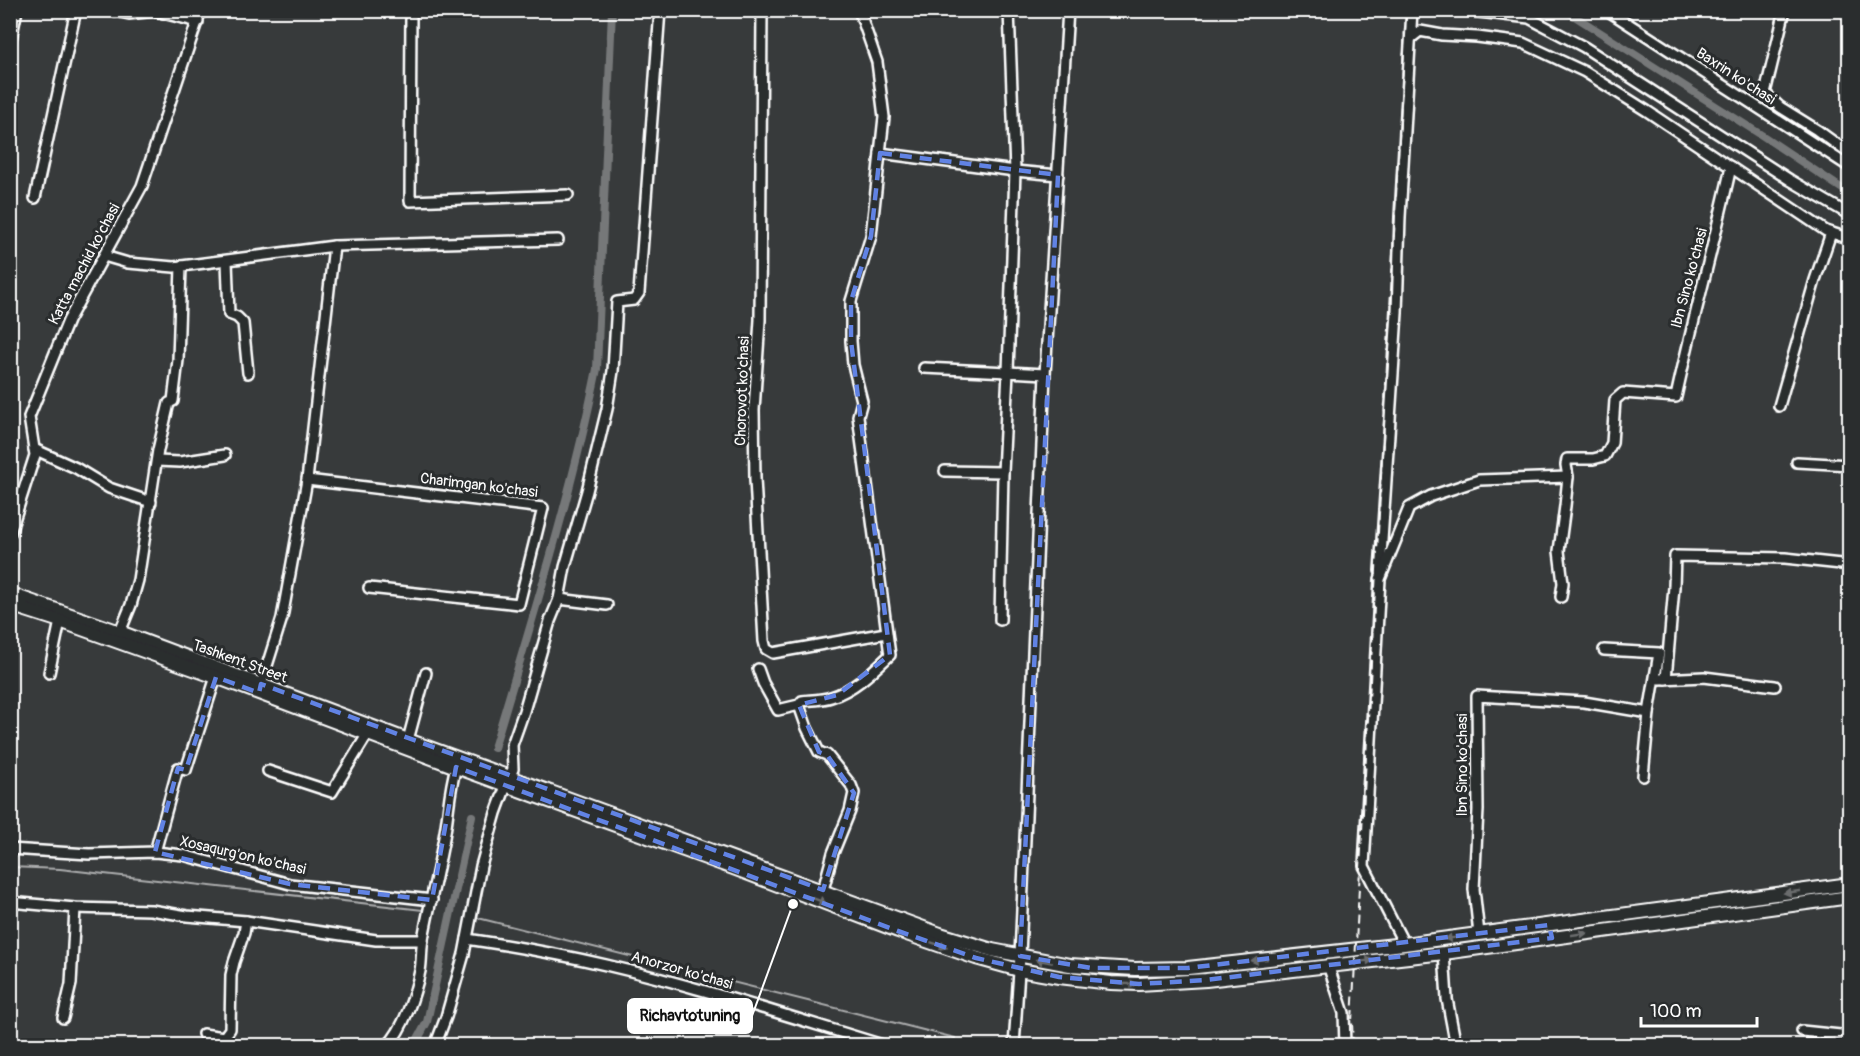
<svg xmlns="http://www.w3.org/2000/svg" width="1860" height="1056" font-family="Pangolin,sans-serif">
	<style>
		.lines { fill: none; stroke-linecap: round; stroke-linejoin: round }
		.stream { stroke: #adaeaf; stroke-width: 2 }
		.canal { stroke: #767879; stroke-width: 8 }
		.minor-casing { stroke: #fff; stroke-width: 14 }
		.highway-casing { stroke: #fff; stroke-width: 16 }
		.minor { stroke: #2a2d2e; stroke-width: 9 }
		.highway { stroke: #2a2d2e; stroke-width: 12 }
		.rail { stroke: #fff; stroke-width: 2; stroke-dasharray: 9 4.5; stroke-linecap: butt }
		.oneway { fill: #6a6c6d }
		.marked { fill: none; stroke: #6183e4; stroke-width: 4.5; stroke-dasharray: 12 8; stroke-linejoin: round }
		.labels { text-anchor: middle; stroke-width: 6; stroke-linejoin: round; paint-order: stroke }
		.street-label { font-size: 15px; fill: #fff; stroke: #2a2d2e }
		.leader { fill: none; stroke: #fff; stroke-width: 2 }
		.callout-dot { fill: #fff; stroke: #2a2d2e; stroke-width: 2 }
		.callout { fill: #fff; stroke: #fff; stroke-width: 2 }
		.callout-label { font-size: 16px; text-anchor: middle; font-weight: bold; fill: #111 }
	</style>
	<rect width="100%" height="100%" fill="#373a3b"/>
	<filter id="ink" filterUnits="userSpaceOnUse"><feTurbulence type="fractalNoise" baseFrequency=".0167" numOctaves="2"/><feDisplacementMap in="SourceGraphic" scale="12" xChannelSelector="R" yChannelSelector="G"/><feConvolveMatrix kernelMatrix="1 2 1 2 8 2 1 2 1" color-interpolation-filters="sRGB"/></filter>
	<g filter="url(#ink)">
		<g class="lines">
			<g class="stream">
				<polyline points="10,867 60,869 423,910"/>
				<polyline points="478,918 955,1038"/>
			</g>
			<g class="canal">
				<polyline points="1565,10 1763,136 1850,194"/>
				<path d="M 494,748 C 531,623 571,497 597,369 L 612,10"/>
				<polyline points="414,1046 427,1022 472,816"/>
			</g>
			<g class="minor-casing">
				<g id="minor">
					<polyline points="110,10 129,14 155,11 198,22"/>
					<polyline points="411,10 410,201 568,195"/>
					<polyline points="762,10 760,320 754,410 755,479 764,641 766,649 773,653 886,633"/>
					<polyline points="1462,10 1529,18 1584,47 1790,180 1850,215"/>
					<polyline points="1607,10 1850,167"/>
					<polyline points="1785,10 1765,93 1780,107 1817,130 1850,154"/>
					<polyline points="1411,38 1420,31 1442,35 1477,37 1523,43 1585,72 1647,111 1826,231 1850,239"/>
					<polyline points="10,44 17,10"/>
					<polyline points="880,153 1015,171 1058,175"/>
					<polyline points="35,198 76,10"/>
					<polyline points="104,256 128,263 174,267 334,246 558,240"/>
					<polyline points="227,261 229,314 237,317 243,323 248,373"/>
					<polyline points="924,368 1008,372 1015,171 1009,10"/>
					<polyline points="1779,406 1815,280 1831,233"/>
					<polyline points="34,449 76,468 109,488 151,502"/>
					<polyline points="157,461 180,462 225,455"/>
					<polyline points="1797,462 1850,465"/>
					<polyline points="945,471 1003,472 1008,372 1045,374"/>
					<polyline points="307,480 543,508 519,604 369,588"/>
					<polyline points="10,533 35,455 29,417 68,321 142,186 201,10"/>
					<polyline points="1380,571 1397,313 1400,217 1412,10"/>
					<path d="M 1561,597 L 1563,583 L 1559,551 L 1565,506 L 1568,477 L 1566,465 L 1567,459 L 1593,459 L 1605,456 L 1612,443 L 1615,400 L 1623,393 L 1676,397 C 1693,319 1714,244 1731,167"/>
					<polyline points="559,599 607,605"/>
					<polyline points="1000,620 1003,472"/>
					<polyline points="120,632 131,605 138,580 158,450 169,403 173,401 178,360 181,266"/>
					<polyline points="1604,650 1659,653 1649,713 1643,776"/>
					<polyline points="758,669 763,683 778,710 799,705"/>
					<polyline points="49,673 60,621"/>
					<polyline points="1660,679 1704,677 1775,686"/>
					<polyline points="1666,679 1674,587 1675,556 1785,558 1841,564 1850,563"/>
					<polyline points="259,691 282,618 307,480 334,246"/>
					<polyline points="408,740 426,673"/>
					<polyline points="268,771 332,792 367,735"/>
					<polyline points="510,776 513,769 512,745 524,711 550,621 559,599 565,567 587,491 607,409 613,371 617,302 634,300 639,293 660,10"/>
					<polyline points="10,849 89,854 155,852 183,855 290,884 432,900"/>
					<polyline points="155,852 178,768 186,770 216,677"/>
					<path d="M 823,890 L 833,853 L 850,811 L 854,793 L 851,785 L 827,755 L 819,752 L 807,728 L 799,705 L 802,701 C 811,700 822,700 831,697 C 854,690 873,671 890,655 L 858,416 L 862,401 L 853,365 L 851,341 L 851,301 L 871,236 L 884,117 L 877,62 L 859,10"/>
					<polyline points="10,902 75,908 151,910 187,916 246,921 376,940 423,940"/>
					<polyline points="1479,934 1474,889 1478,810 1477,696 1584,702 1649,713"/>
					<path d="M 467,939 C 514,946 560,954 606,965 C 700,987 793,1018 886,1046"/>
					<polyline points="1404,944 1364,866 1380,579 1409,508 1431,496 1479,480 1568,477"/>
					<polyline points="1444,953 1447,999 1456,1046"/>
					<polyline points="1328,965 1344,1013 1345,1046"/>
					<polyline points="63,1018 71,984 75,908"/>
					<polyline points="1802,1031 1850,1036"/>
					<polyline points="203,1034 224,1037 230,1029 231,975 234,962 244,933 246,921"/>
					<path d="M 387,1046 C 404,1029 415,994 420,971 C 422,960 421,949 423,939 C 430,901 440,864 446,826 C 449,806 450,787 456,767"/>
					<polyline points="435,1046 446,1017 464,954 481,866 496,813 506,786"/>
					<polyline points="1014,1046 1020,956 1045,374 1068,10"/>
				</g>
			</g>
			<g class="highway-casing">
				<g id="highway">
					<polyline points="10,594 120,632 408,740 940,934 992,950 1070,965 1135,969 1188,968 1404,944 1850,884"/>
					<polyline points="10,605 60,621 216,677 456,767 736,869 898,931 976,958 1019,970 1059,977 1111,983 1139,984 1206,980 1444,953 1850,897"/>
				</g>
			</g>
			<use href="#minor" class="minor"/>
			<use href="#highway" class="highway"/>
			<polyline class="rail" points="1353,1046 1352,1022 1355,962 1406,10"/>
		</g>
		<defs><path id="oneway-solid" d="M-6-.8H1V-3.2L6.5 0L1 3.2V.8H-6Z" transform="scale(1.5)"/></defs>
		<g class="oneway">
			<use href="#oneway-solid" transform="translate(1792 892) rotate(172)"/>
			<use href="#oneway-solid" transform="translate(818 900) rotate(21)"/>
			<use href="#oneway-solid" transform="translate(1579 934) rotate(-8)"/>
			<use href="#oneway-solid" transform="translate(1453 938) rotate(173)"/>
			<use href="#oneway-solid" transform="translate(939 945) rotate(19)"/>
			<use href="#oneway-solid" transform="translate(1259 960) rotate(174)"/>
			<use href="#oneway-solid" transform="translate(1044 961) rotate(-169)"/>
			<use href="#oneway-solid" transform="translate(1365 961) rotate(-6)"/>
			<use href="#oneway-solid" transform="translate(1129 984) rotate(2)"/>
		</g>
	</g>
	<path class="marked" d="M 880,153 L 1058,175 L 1020,956 L 1091,968 L 1188,968 L 1549,925 L 1552,938 L 1206,980 L 1139,984 L 1059,977 L 976,958 L 898,931 L 456,767 L 432,900 L 290,884 L 155,852 L 178,768 L 186,770 L 216,677 L 259,693 L 261,684 L 823,890 L 854,793 L 827,755 L 819,752 L 799,705 L 837,695 L 890,655 L 851,341 L 851,301 L 871,236 Z"/>
	<g class="labels">
		<g class="street-label">
			<text transform="translate(1736 76) rotate(33)" y="5">Baxrin ko'chasi</text>
			<text transform="translate(84 264) rotate(-62)" y="5">Katta machid ko'chasi</text>
			<text transform="translate(1689 278) rotate(-75)" y="5">Ibn Sino ko'chasi</text>
			<text transform="translate(742 391) rotate(-88)" y="5">Chorovot ko'chasi</text>
			<text transform="translate(479 485) rotate(7)" y="5">Charimgan ko'chasi</text>
			<text transform="translate(240 661) rotate(20)" y="5">Tashkent Street</text>
			<text transform="translate(1462 765) rotate(-90)" y="5">Ibn Sino ko'chasi</text>
			<text transform="translate(243 855) rotate(13)" y="5">Xosaqurg'on ko'chasi</text>
			<text transform="translate(682 970) rotate(16)" y="5">Anorzor ko'chasi</text>
		</g>
	</g>
	<path class="leader" d="M793 904L752 1016"/>
	<circle class="callout-dot" cx="793" cy="904" r="6"/>
	<rect class="callout" x="628" y="999" width="124" height="34" rx="6"/>
	<g class="callout-label">
		<text x="690" y="1021">Richavtotuning</text>
	</g>
	<rect width="1860" height="1056" fill="none" stroke="#2a2d2e" stroke-width="36"/>
	<rect x="18" y="18" width="1824" height="1020" fill="none" stroke="#fff" stroke-width="2" filter="url(#ink)"/>
	<path d="M1641 1017v9h116v-9" fill="none" stroke="#ffffff" stroke-width="3"/>
	<text x="1650" y="1017" font-size="18" fill="#ffffff" stroke="#2a2d2e" stroke-width="4.5" paint-order="stroke">100 m</text>
</svg>
